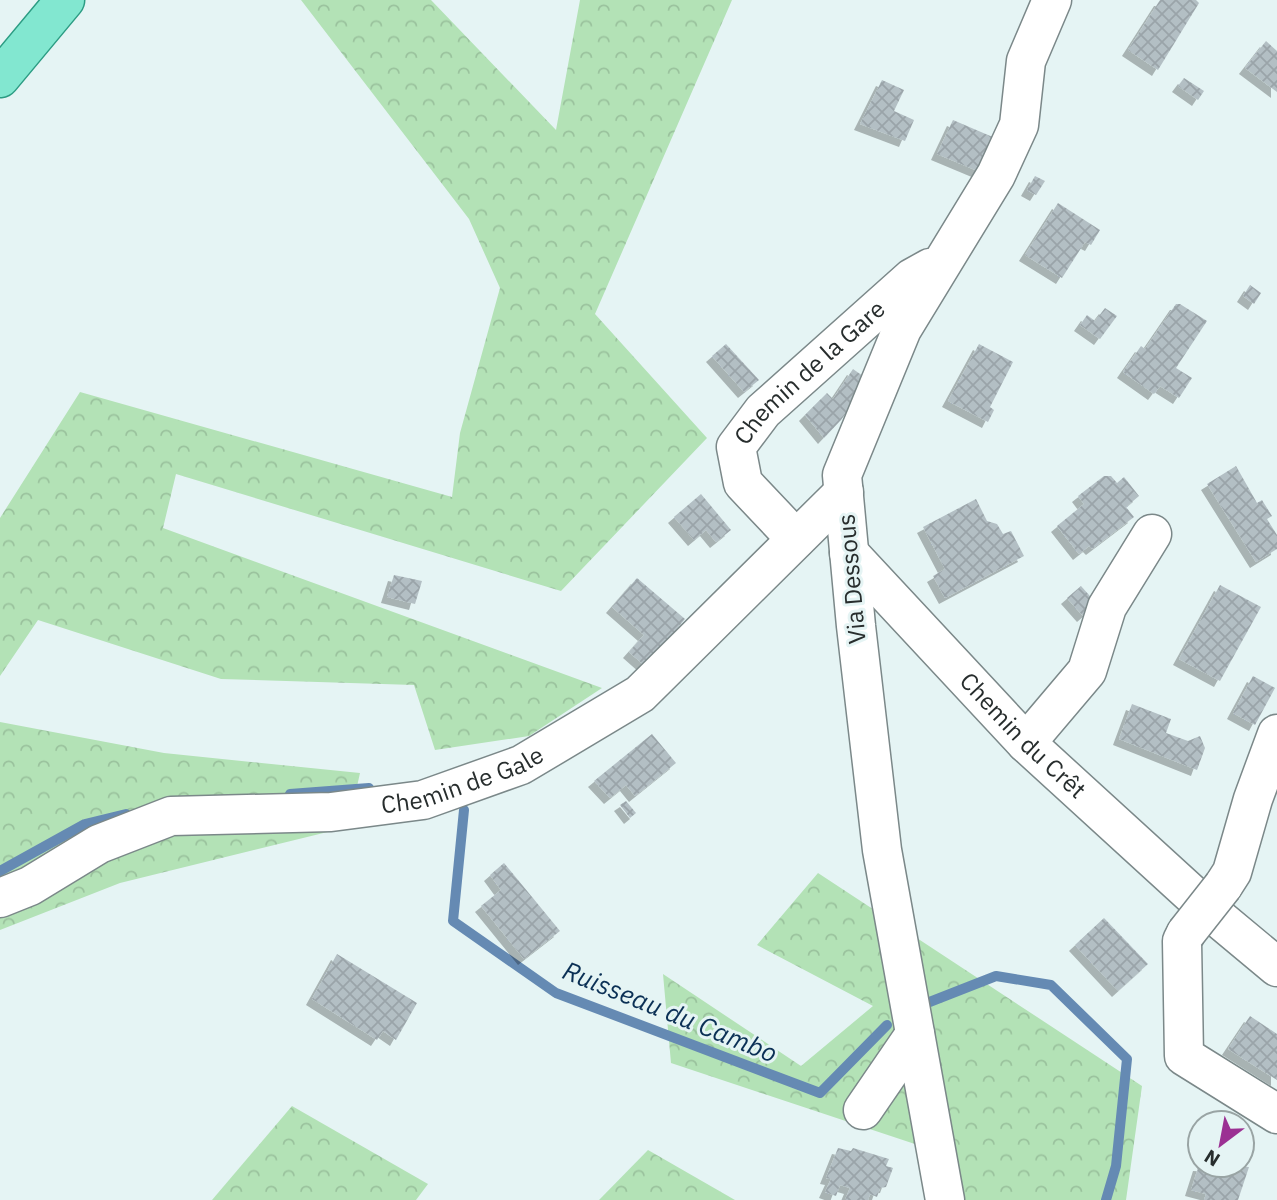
<svg xmlns="http://www.w3.org/2000/svg" width="1277" height="1200" font-family="'IBM Plex Sans',sans-serif">
	<style>
		.forest { fill: url(#forest-crowns) }
		.lines { fill: none; stroke-linecap: round; stroke-linejoin: round }
		.stream { stroke: #658ab3; stroke-width: 10 }
		.building { fill: url(#building-cross-hatch); filter: url(#shadow) }
		.minor-casing { stroke: #7b8889; stroke-width: 41 }
		.major-casing { stroke: #2c9c83; stroke-width: 41 }
		.minor { stroke: #fff; stroke-width: 38 }
		.major { stroke: #82e7d0; stroke-width: 38 }
		.minor-bridge-casing { stroke: #7b8889; stroke-width: 41; stroke-linecap: butt }
		.minor-bridge { stroke: #fff; stroke-width: 38 }
		.labels { text-anchor: middle; stroke-width: 6; stroke-linejoin: round; paint-order: stroke }
		.street-label { font-size: 24px; fill: #272d2d; stroke: #e5f4f4 }
		.water-label { font-size: 26px; font-style: italic; fill: #0b3055; stroke: #e5f4f4 }
	</style>
	<defs>
		<pattern id="forest-crowns" width="20" height="18" patternUnits="userSpaceOnUse" patternTransform="scale(1.75)"><rect width="20" height="18" fill="#b3e2b6"/><path d="M2 6a3 3 0 1 1 6 0M12 15a3 3 0 1 1 6 0" fill="none" stroke="#9ac29d"/></pattern>
		<pattern id="building-cross-hatch" width="8" height="8" patternUnits="userSpaceOnUse" patternTransform="scale(1.75)"><rect width="8" height="8" fill="#b3bfc4"/><path d="M0 0l8 8M0 8l8-8" fill="none" stroke="#9aa4a9"/></pattern>
		<filter id="shadow"><feDropShadow dx="-6" dy="6" stdDeviation="0" flood-color="#0004"/></filter>
	</defs>
	<rect width="100%" height="100%" fill="#e5f4f4"/>
	<g class="forest">
		<polygon points="301,0 431,0 556,130 580,0 732,0 595,314 707,438 561,591 176,474 163,528 602,688 529,736 435,750 414,685 221,679 38,620 0,676 0,518 80,392 452,497 460,433 500,288 469,219"/>
		<polygon points="0,722 164,753 360,773 348,827 120,883 0,930"/>
		<polygon points="818,873 1142,1086 1126,1200 965,1200 954,1157 671,1063 663,974 801,1066 873,1006 757,945"/>
		<polygon points="292,1106 428,1184 416,1200 212,1200"/>
		<polygon points="648,1150 735,1200 599,1200"/>
	</g>
	<g class="lines">
		<g class="stream">
			<polyline points="290,794 369,788"/>
			<polyline points="464,810 453,921 556,993 820,1093 887,1025"/>
			<polyline points="0,871 85,824 126,814"/>
			<polyline points="927,1003 996,976 1051,985 1127,1059 1116,1166 1106,1200"/>
		</g>
	</g>
	<g class="building">
		<polygon points="1160,0 1196,0 1199,3 1158,70 1128,50"/>
		<polygon points="1266,41 1277,51 1277,92 1245,68"/>
		<polygon points="1184,78 1204,91 1198,100 1178,86"/>
		<polygon points="882,80 904,90 894,111 914,120 905,141 860,124"/>
		<polygon points="953,120 995,138 980,172 937,154"/>
		<polygon points="1035,176 1045,181 1036,195 1027,190"/>
		<polygon points="1058,203 1100,230 1091,245 1085,242 1062,278 1025,255"/>
		<polygon points="1250,285 1261,293 1254,304 1243,296"/>
		<polygon points="1176,304 1180,304 1207,321 1176,368 1192,378 1179,398 1160,386 1154,394 1123,372 1141,346 1145,349"/>
		<polygon points="1105,308 1117,316 1100,339 1080,325 1087,315 1095,321"/>
		<polygon points="726,344 759,380 744,392 712,356"/>
		<polygon points="979,344 1013,362 990,407 994,410 988,422 948,401"/>
		<polygon points="853,369 870,381 841,420 824,438 805,415 827,393 833,399"/>
		<polygon points="1236,466 1257,503 1262,500 1272,516 1267,519 1277,535 1277,549 1256,562 1207,484"/>
		<polygon points="1104,476 1111,476 1117,483 1124,477 1139,496 1126,507 1134,517 1092,549 1089,546 1079,554 1057,526 1084,504 1078,496"/>
		<polygon points="701,494 731,530 716,542 706,530 694,540 674,517"/>
		<polygon points="976,499 987,521 997,524 1003,534 1011,531 1024,556 945,598 933,576 945,569 923,527"/>
		<polygon points="394,575 422,581 415,604 387,597"/>
		<polygon points="637,578 685,619 646,667 629,652 644,635 612,607"/>
		<polygon points="1220,585 1261,607 1220,681 1179,659"/>
		<polygon points="1081,586 1097,604 1083,616 1067,598"/>
		<polygon points="1253,676 1275,688 1255,725 1233,713"/>
		<polygon points="1132,704 1171,719 1166,733 1188,741 1200,736 1205,748 1197,770 1119,739"/>
		<polygon points="652,734 676,763 635,796 626,785 610,798 594,781"/>
		<polygon points="626,801 636,813 630,818 620,805"/>
		<polygon points="504,863 560,931 524,959 481,906 501,890 490,875"/>
		<polygon points="1104,918 1148,964 1118,991 1075,945"/>
		<polygon points="337,954 417,1003 396,1040 383,1031 377,1040 312,999"/>
		<polygon points="1250,1016 1277,1034 1277,1080 1228,1049"/>
		<polygon points="838,1148 851,1151 853,1148 889,1159 886,1166 893,1168 886,1187 880,1188 877,1197 870,1194 868,1200 845,1200 850,1188 840,1185 836,1196 825,1192 831,1179 826,1178"/>
		<polygon points="1199,1165 1249,1167 1238,1200 1204,1200 1206,1194 1191,1190"/>
	</g>
	<g class="lines">
		<g class="minor-casing">
			<g id="minor">
				<path id="s1" d="M 796,539 L 743,483 L 736,447 L 763,411 L 912,278 L 930,268"/>
				<path id="s2" d="M 849,553 L 1026,743 L 1211,912 L 1277,967"/>
				<polyline points="1026,743 1087,671 1107,607 1152,534"/>
				<polyline points="1223,886 1232,872 1253,799 1277,734"/>
				<path id="s3" d="M 0,898 L 30,886 L 99,844 L 171,816 L 331,812 L 423,800 L 521,765 L 640,694 L 844,492"/>
				<polyline points="1186,933 1182,941 1184,1056 1277,1114"/>
				<polyline points="863,1110 915,1034"/>
				<polyline points="945,1200 882,850 856,626 842,475 902,329 996,175 1019,125 1026,61 1052,0"/>
			</g>
		</g>
		<g class="major-casing">
			<polyline id="major" points="0,78 65,0"/>
		</g>
		<use href="#minor" class="minor"/>
		<use href="#major" class="major"/>
		<g class="minor-bridge-casing">
			<polyline id="minor-bridge" points="1186,933 1223,886"/>
		</g>
		<use href="#minor-bridge" class="minor-bridge"/>
	</g>
	<g class="labels">
		<g class="street-label">
			<text dy="8" stroke="none"><textPath href="#s1" startOffset="219">Chemin de la Gare</textPath></text>
			<text transform="translate(852 579) rotate(-95)" y="8">Via Dessous</text>
			<text dy="8" stroke="none"><textPath href="#s2" startOffset="252">Chemin du Crêt</textPath></text>
			<text dy="8" stroke="none"><textPath href="#s3" startOffset="486">Chemin de Gale</textPath></text>
		</g>
		<g class="water-label">
			<text transform="translate(670 1012) rotate(22)" y="9">Ruisseau du Cambo</text>
		</g>
	</g>
	<g transform="translate(1221 1144) rotate(212)"><circle r="33" fill="#e5f4f4" stroke="#99a4a4" stroke-width="2"/>
	<path d="M0-5L12 26L0 18L-12 26Z" fill="#9b3093"/>
	<text y="-10" font-size="19" font-weight="bold" text-anchor="middle" fill="#272d2d">N</text>
	</g>
</svg>
